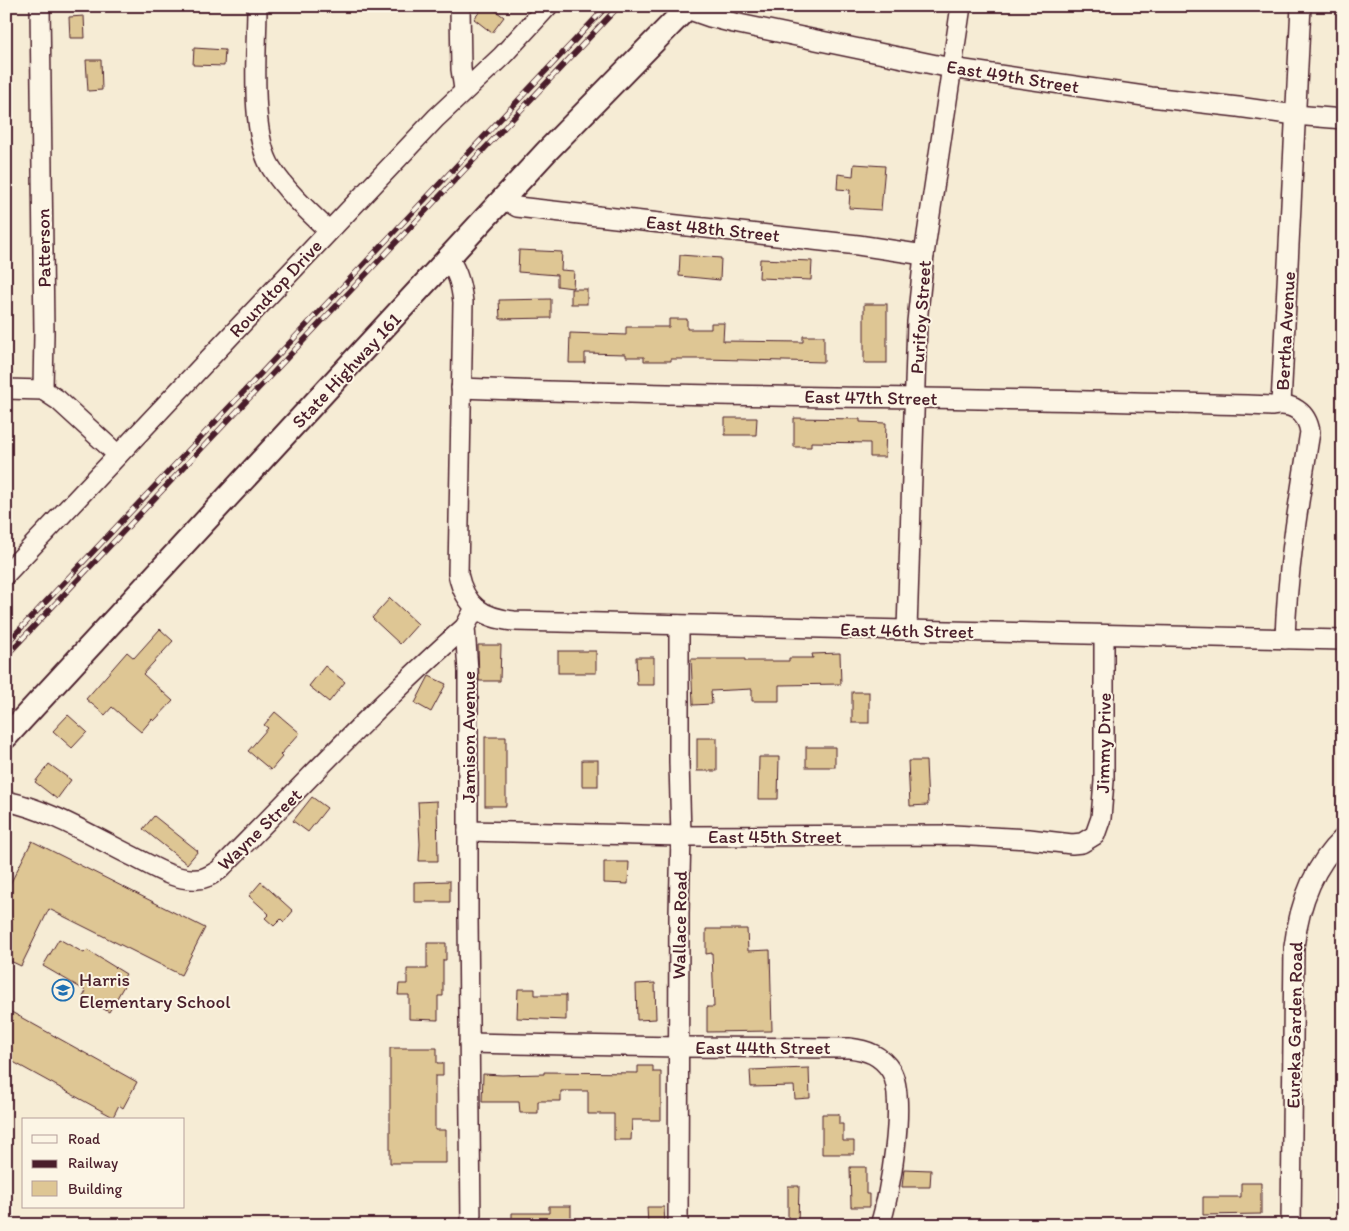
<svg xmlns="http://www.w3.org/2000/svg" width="1349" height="1231" font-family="Itim,sans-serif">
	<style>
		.building { fill: #dec694; stroke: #4a1f2b }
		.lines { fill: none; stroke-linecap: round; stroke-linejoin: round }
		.minor-casing { stroke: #4a1f2b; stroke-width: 22 }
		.major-casing { stroke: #4a1f2b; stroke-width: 26 }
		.minor { stroke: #fcf5e5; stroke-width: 19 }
		.major { stroke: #fcf5e5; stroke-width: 22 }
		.rail-casing { stroke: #4a1f2b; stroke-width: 5.5 }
		.rail { stroke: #fcf5e5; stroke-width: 4; stroke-dasharray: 11; stroke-linecap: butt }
		.labels { text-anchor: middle; stroke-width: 4; stroke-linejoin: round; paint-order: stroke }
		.street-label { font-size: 19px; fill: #4a1f2b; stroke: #fcf5e5 }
		.poi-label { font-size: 19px; fill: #4a1f2b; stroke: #fcf5e5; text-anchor: start }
	</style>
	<rect width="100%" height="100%" fill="#f6ecd5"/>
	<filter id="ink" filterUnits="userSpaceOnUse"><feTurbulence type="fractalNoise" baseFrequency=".02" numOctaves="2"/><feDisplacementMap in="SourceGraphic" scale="10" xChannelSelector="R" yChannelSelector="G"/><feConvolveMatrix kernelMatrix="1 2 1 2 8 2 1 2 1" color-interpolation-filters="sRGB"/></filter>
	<g filter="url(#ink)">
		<g class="building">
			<polygon points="484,6 489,6 504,17 492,33 474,19"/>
			<polygon points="84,16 85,38 70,38 69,17"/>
			<polygon points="194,48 225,50 224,66 193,65"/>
			<polygon points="86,60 101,60 102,90 88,91"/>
			<polygon points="854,164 885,166 881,210 849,208 850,190 837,189 838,174 853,176"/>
			<polygon points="519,250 562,252 561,270 574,271 573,288 557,286 557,275 518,272"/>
			<polygon points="680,255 721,258 720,280 679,276"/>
			<polygon points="760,259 812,261 811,280 759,278"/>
			<rect x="571" y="289" width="16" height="15"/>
			<polygon points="551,299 551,318 500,319 499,300"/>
			<rect x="864" y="304" width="23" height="59"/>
			<polygon points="669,319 687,319 687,329 711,329 711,323 724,323 723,341 803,342 803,336 824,336 824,362 704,359 671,359 671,361 644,361 644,357 626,357 626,354 585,353 585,363 569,363 570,333 626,335 626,327 669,327"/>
			<polygon points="725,418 757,418 756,435 725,435"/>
			<polygon points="794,418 860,419 860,422 886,423 885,457 870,457 870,443 811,442 811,447 794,447"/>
			<polygon points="390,598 418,624 400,644 372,618"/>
			<polygon points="160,629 173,641 143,674 173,701 154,721 152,719 141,732 112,707 105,715 86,699 127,652 134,658"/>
			<polygon points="478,645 501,645 500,681 479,681"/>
			<rect x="558" y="651" width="38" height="22"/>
			<polygon points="840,653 841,684 779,685 779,701 752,701 752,689 711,691 712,704 693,705 691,659 745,659 745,661 789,661 789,658 813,658 812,654"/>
			<polygon points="636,657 654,657 654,685 637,685"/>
			<polygon points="325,666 345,682 329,702 309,686"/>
			<polygon points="429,676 446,684 431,712 415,703"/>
			<rect x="852" y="692" width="17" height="31"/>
			<polygon points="275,712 300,733 280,755 282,757 271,770 248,751 268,728 264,725"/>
			<polygon points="68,715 87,732 72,748 53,731"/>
			<rect x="485" y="737" width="21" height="69"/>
			<rect x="697" y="738" width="20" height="33"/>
			<rect x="806" y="747" width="29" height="20"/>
			<polygon points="759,757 779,757 778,799 758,799"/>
			<rect x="582" y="760" width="16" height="26"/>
			<polygon points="908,761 926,761 928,805 910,806"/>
			<polygon points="49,764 71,780 57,799 35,782"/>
			<polygon points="312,797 327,808 308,832 293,821"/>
			<polygon points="437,801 438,861 419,861 420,844 418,802"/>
			<polygon points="154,816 198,851 187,864 143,829"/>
			<polygon points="32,841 205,928 181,975 49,909 21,966 6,959 6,892"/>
			<polygon points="604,862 629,862 628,884 604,883"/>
			<polygon points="450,881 450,902 414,902 414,882"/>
			<polygon points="261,882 293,911 284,922 281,919 274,926 265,918 269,914 249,896"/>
			<polygon points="706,929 747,929 748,951 770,950 772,1031 707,1032 707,1007 714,1007 712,953 706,954"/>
			<polygon points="59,939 84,953 87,950 126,974 121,982 125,984 109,1012 83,997 86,991 43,966"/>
			<polygon points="427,943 446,943 446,960 443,960 443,996 438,996 438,1020 409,1019 409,995 398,995 399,984 407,984 407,969 427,969"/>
			<polygon points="655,983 656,1019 637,1020 636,984"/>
			<polygon points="518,989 535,989 535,995 566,995 566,1020 517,1018"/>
			<polygon points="6,1009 137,1082 123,1108 119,1105 113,1117 6,1058"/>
			<polygon points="390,1048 437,1048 437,1063 443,1063 443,1076 435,1076 435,1130 446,1130 446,1163 390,1163"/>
			<polygon points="638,1066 653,1066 653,1072 661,1072 661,1120 632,1120 631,1140 614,1140 614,1114 588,1114 588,1091 561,1091 561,1101 538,1101 538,1113 520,1113 519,1102 482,1102 483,1074 502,1075 544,1074 544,1072 638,1073"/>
			<polygon points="809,1068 810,1098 795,1099 794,1086 751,1087 750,1070"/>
			<polygon points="822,1114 839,1114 839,1124 843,1124 843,1141 854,1141 854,1154 822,1154"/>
			<polygon points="850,1167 866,1167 866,1194 869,1194 869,1207 851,1207"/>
			<polygon points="904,1169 931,1170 930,1187 902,1187"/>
			<polygon points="1241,1183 1261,1183 1261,1214 1203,1215 1203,1197 1241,1197"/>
			<polygon points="788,1186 799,1186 798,1225 788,1225"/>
			<polygon points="549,1206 571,1206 571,1225 512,1225 512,1213 549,1213"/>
			<polygon points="647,1207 664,1207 665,1225 648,1225"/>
		</g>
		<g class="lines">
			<g class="minor-casing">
				<g id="minor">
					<polyline points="40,6 44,333 43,390"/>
					<path d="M 257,6 C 257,49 249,134 272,169 C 287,192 309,212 329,231"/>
					<polyline points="460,6 461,69 464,89"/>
					<polyline points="687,9 710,17 734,23 951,68 1151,97 1238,107 1295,115 1343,119"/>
					<polyline points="504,199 517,207 858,245 924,255"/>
					<path d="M 449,259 C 458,273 461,285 463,302 L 458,574 C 465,606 482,618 514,621 L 1343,640"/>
					<path d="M 461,388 C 732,399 1002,396 1272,406 C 1292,402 1307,412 1310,432 C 1299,501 1287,569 1285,639"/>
					<polyline points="6,389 43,390 58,400 118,455"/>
					<polyline points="1281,404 1301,6"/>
					<polyline points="6,574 436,118 502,56 548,6"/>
					<polyline points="907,630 917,322 924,255 961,6"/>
					<path d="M 6,801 C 50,810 90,835 130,855 C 151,865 173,881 198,879 C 206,879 212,874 219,870 C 300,788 379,703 465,627"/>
					<polyline points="468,831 681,836 953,835 1029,839 1072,844 1082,843 1095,835 1101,818 1104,781 1104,635"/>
					<path d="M 469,1043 L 678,1047 L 849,1048 C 867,1050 881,1055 891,1071 C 907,1097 890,1195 880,1225"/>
					<polyline points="471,1225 468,917 468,671 465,627 475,608"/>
					<polyline points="678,1225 679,913 681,836 679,762 679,625"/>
					<path d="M 1291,1225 L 1294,947 C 1299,906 1312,867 1343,838"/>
				</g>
			</g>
			<g class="major-casing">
				<polyline id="major" points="6,737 547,151 689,6"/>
			</g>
			<use href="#minor" class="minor"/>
			<use href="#major" class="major"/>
			<g class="rail-casing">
				<g id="rail">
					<polyline points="6,644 607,6"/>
					<polyline points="6,656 619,6"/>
				</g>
			</g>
			<use href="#rail" class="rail"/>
		</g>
	</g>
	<defs>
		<g id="school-ring" transform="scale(1.125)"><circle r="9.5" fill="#fcf5e5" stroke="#1f6fb2" stroke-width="1.5"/><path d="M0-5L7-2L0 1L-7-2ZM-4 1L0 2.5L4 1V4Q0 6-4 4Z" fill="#1f6fb2"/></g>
	</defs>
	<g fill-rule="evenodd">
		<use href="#school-ring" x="63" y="990"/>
	</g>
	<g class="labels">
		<g class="street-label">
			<text transform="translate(1013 76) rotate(9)" y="7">East 49th Street</text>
			<text transform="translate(713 228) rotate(6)" y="7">East 48th Street</text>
			<text transform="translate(43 248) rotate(-91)" y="7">Patterson</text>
			<text transform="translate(275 288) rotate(-47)" y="7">Roundtop Drive</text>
			<text transform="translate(920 317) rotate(-86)" y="7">Purifoy Street</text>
			<text transform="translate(1285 331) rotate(-87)" y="7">Bertha Avenue</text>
			<text transform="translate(346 370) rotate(-47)" y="7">State Highway 161</text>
			<text transform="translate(871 397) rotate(1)" y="7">East 47th Street</text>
			<text transform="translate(907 630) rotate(1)" y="7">East 46th Street</text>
			<text transform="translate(468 737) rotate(-90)" y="7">Jamison Avenue</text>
			<text transform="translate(1103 743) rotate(-89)" y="7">Jimmy Drive</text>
			<text transform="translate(259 829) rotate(-44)" y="7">Wayne Street</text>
			<text x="775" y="843">East 45th Street</text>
			<text transform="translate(679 925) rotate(-89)" y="7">Wallace Road</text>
			<text transform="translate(1294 1025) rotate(-89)" y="7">Eureka Garden Road</text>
			<text x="763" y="1054">East 44th Street</text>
		</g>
		<g class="poi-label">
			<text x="79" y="986">Harris<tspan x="79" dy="22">Elementary School</tspan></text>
		</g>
	</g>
	<rect width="1349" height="1231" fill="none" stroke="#fcf5e5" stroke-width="25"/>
	<rect x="12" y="12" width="1324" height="1206" fill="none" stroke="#4a1f2b" stroke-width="2" filter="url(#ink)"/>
	<rect x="22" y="1118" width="162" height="90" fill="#fcf5e5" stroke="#b59f9b"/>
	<rect x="32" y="1135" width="25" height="8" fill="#fcf5e5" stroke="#b59f9b"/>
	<text x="68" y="1144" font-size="15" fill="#4a1f2b">Road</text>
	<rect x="32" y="1160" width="25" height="8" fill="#4a1f2b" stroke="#b59f9b"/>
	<text x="68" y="1168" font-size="15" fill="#4a1f2b">Railway</text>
	<rect x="32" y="1181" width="25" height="15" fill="#dec694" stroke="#b59f9b"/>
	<text x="68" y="1194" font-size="15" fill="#4a1f2b">Building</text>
</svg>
